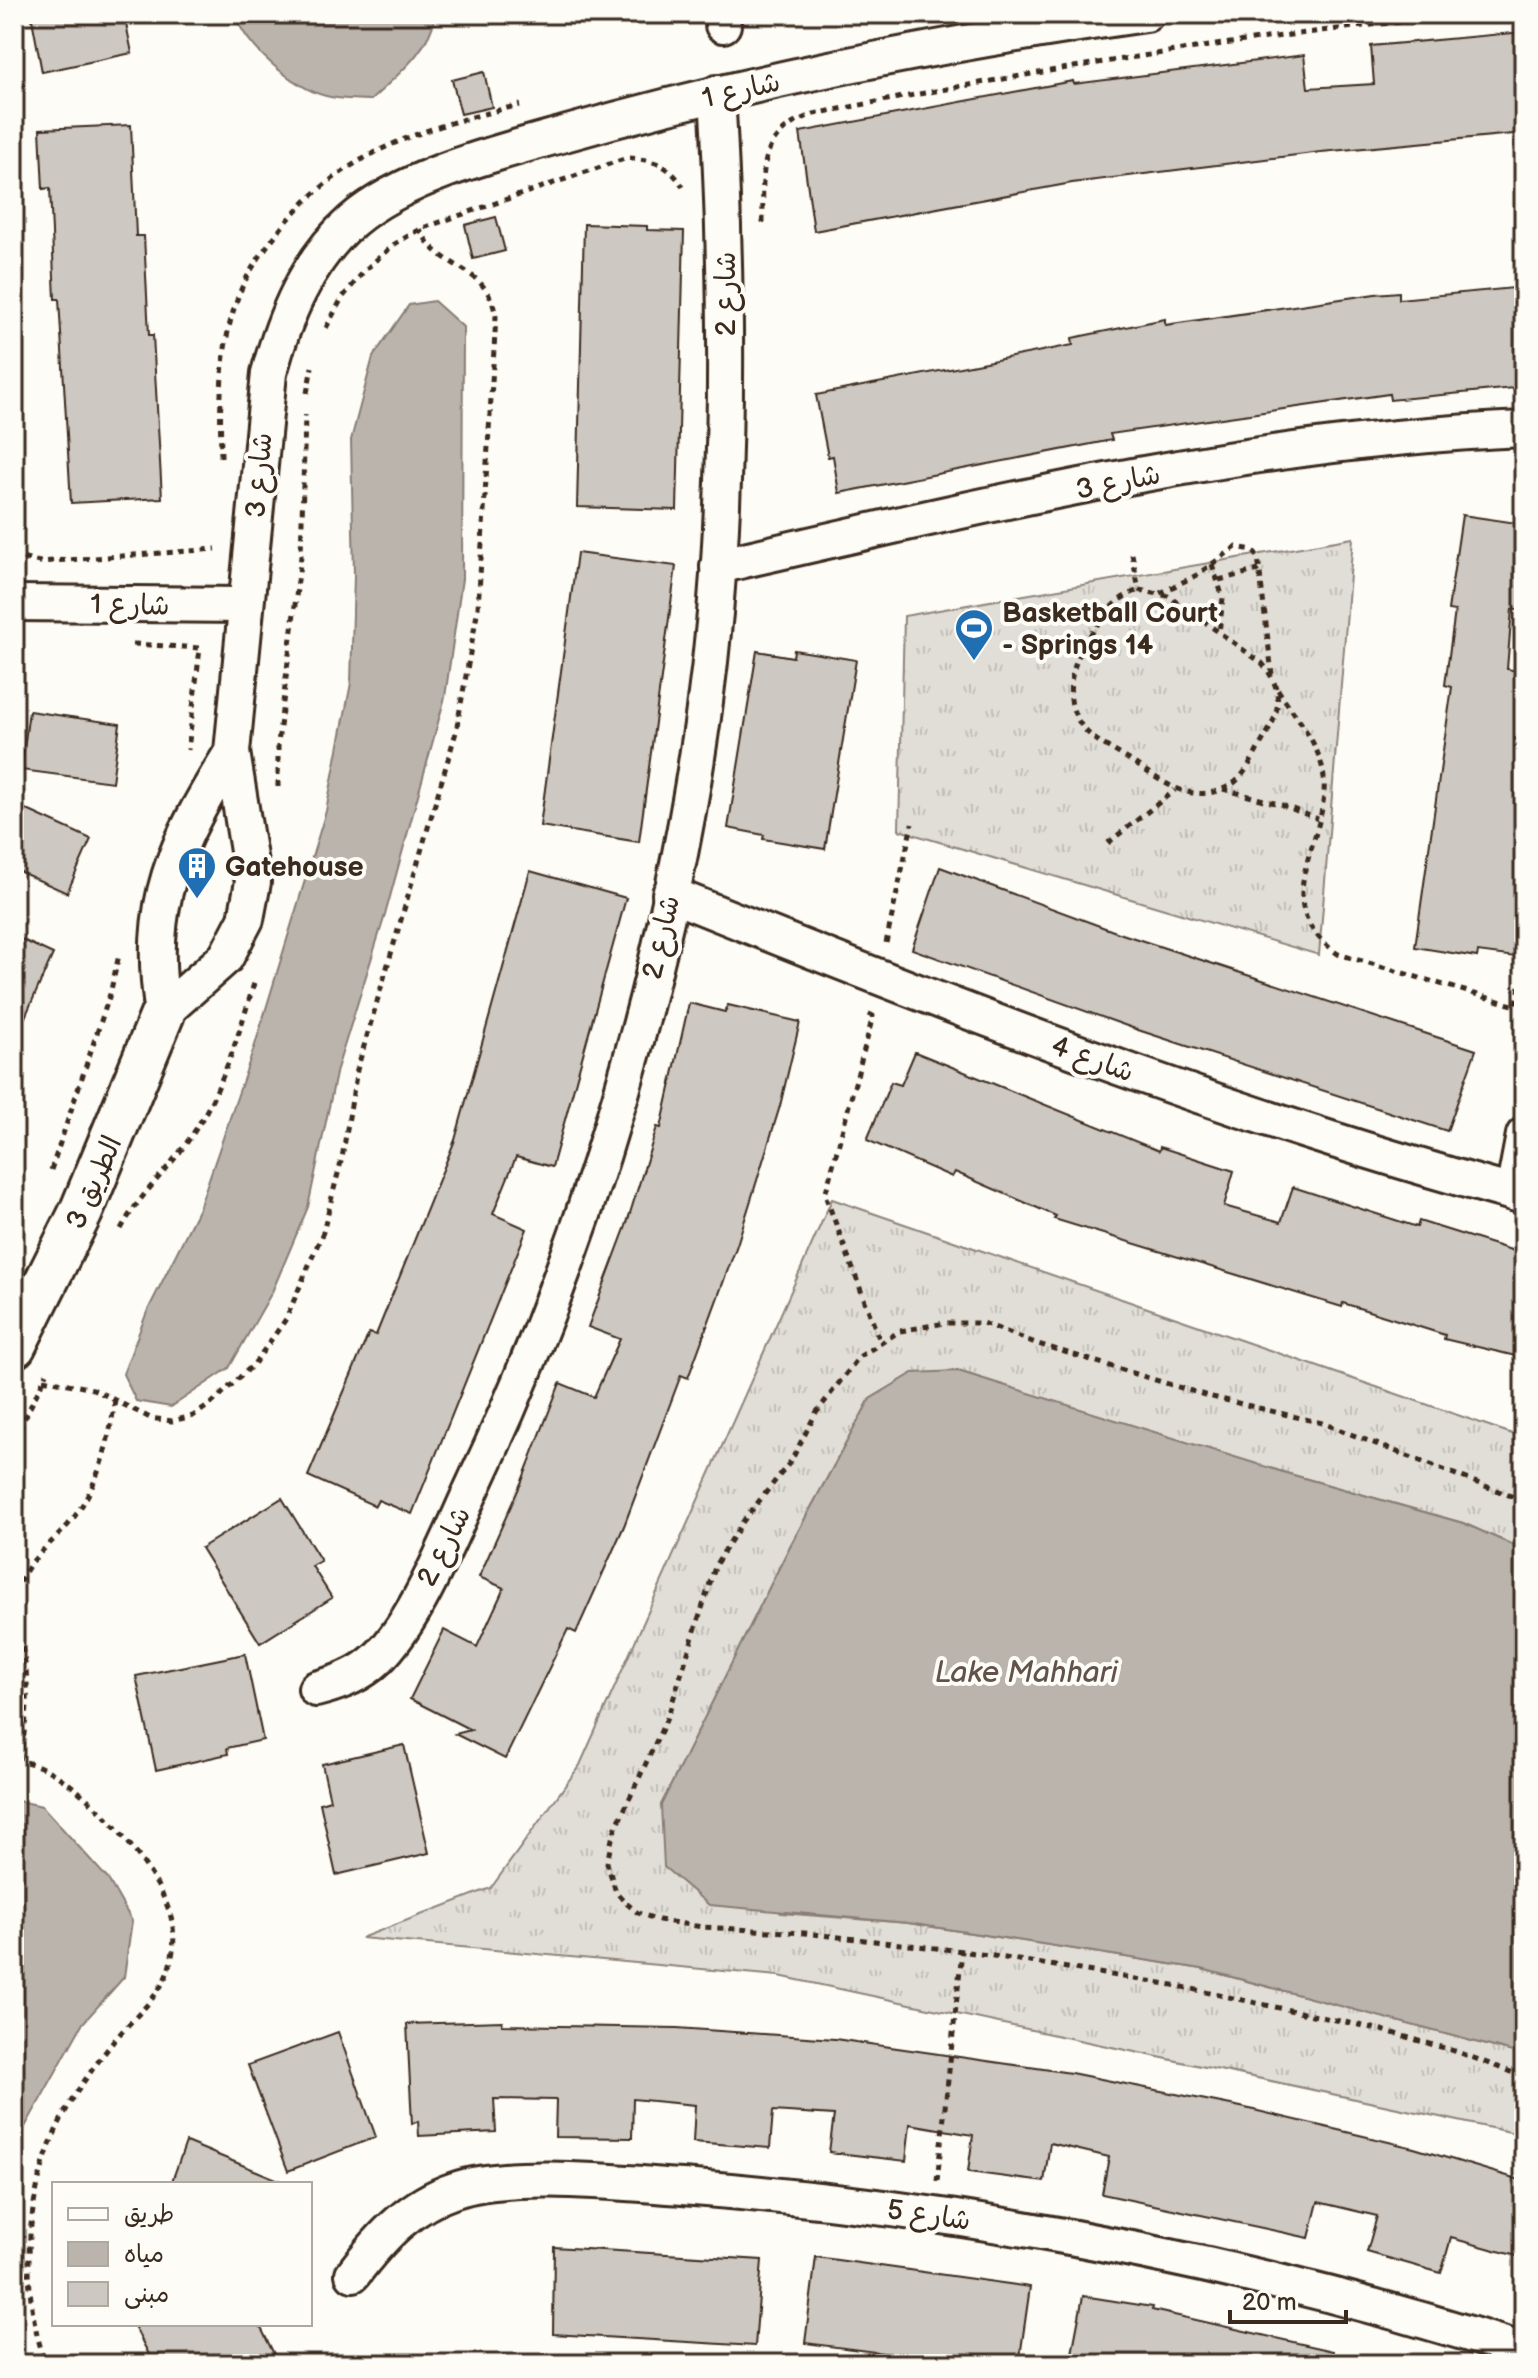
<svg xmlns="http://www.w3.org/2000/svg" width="1538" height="2378" font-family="'Balsamiq Sans','Playpen Sans Arabic',sans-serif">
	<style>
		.grass { fill: url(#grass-tufts); stroke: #8e847a; stroke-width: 2 }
		.water { fill: #bbb4ad; stroke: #887d74; stroke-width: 2 }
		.building { fill: #cdc8c2; stroke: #3b2a1e; stroke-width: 2 }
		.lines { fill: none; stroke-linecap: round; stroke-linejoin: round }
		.minor-casing { stroke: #3b2a1e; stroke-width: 40 }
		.tertiary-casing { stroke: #3b2a1e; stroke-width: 48 }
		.path { stroke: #3b2a1e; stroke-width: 5; stroke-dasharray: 6 6; stroke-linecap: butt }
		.minor { stroke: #fdfcf7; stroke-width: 34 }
		.tertiary { stroke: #fdfcf7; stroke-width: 42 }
		.labels { text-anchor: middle; stroke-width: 8; stroke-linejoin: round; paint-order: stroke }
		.street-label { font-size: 28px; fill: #3b2a1e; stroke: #fdfcf7 }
		.poi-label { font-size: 28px; font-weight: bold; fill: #3b2a1e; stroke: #fdfcf7; text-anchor: start }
		.water-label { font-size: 30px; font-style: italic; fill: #615349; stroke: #fdfcf7 }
	</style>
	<defs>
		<pattern id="grass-tufts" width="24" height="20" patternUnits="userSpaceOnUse" patternTransform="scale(2)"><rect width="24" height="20" fill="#e1ded7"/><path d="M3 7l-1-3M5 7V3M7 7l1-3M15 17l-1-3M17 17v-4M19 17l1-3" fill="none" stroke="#c2bfb8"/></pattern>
	</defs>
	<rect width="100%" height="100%" fill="#fdfcf7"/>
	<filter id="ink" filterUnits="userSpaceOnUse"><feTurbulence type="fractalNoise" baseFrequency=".0125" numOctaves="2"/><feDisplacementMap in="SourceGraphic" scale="16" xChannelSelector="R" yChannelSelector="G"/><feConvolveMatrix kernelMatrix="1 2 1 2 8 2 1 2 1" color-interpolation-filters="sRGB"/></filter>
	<g filter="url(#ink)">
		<g class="grass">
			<polygon points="1353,538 1319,955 899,830 904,616"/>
			<polygon points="832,1199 1524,1438 1524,1550 1463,1523 1286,1473 958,1371 913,1374 870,1399 789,1548 661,1805 781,1913 908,1923 1202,1969 1524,2055 1524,2135 779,1976 361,1938 491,1888 580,1765"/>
		</g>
		<g class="water">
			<path d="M 236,14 L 436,14 C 429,52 397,75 371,100 C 356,99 340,100 326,96 C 297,90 241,44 236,14 Z"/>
			<polygon points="434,301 463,327 462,579 445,697 385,915 337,1069 308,1207 272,1292 229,1368 171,1407 136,1401 123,1374 147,1312 199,1208 255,1045 326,811 351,683 354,575 351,440 373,357 409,305"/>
			<polygon points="958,1371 1286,1473 1463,1523 1524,1550 1524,2055 1202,1969 908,1923 709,1905 664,1867 661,1805 789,1548 870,1399 913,1373"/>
			<polygon points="14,1800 42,1806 108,1879 132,1921 124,1977 83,2023 16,2143 14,2156"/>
		</g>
		<g class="building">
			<polygon points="31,14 124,14 132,53 42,72"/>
			<polygon points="1524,32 1524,133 1321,152 1072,183 814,231 800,132 1073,81 1074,84 1304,55 1308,88 1374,84 1371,46"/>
			<polygon points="484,72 492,107 461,114 452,80"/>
			<polygon points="131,125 136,236 144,236 149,335 153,335 162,498 71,503 59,299 55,299 50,188 43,189 40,129"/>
			<polygon points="496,217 505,251 473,259 465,225"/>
			<polygon points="584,224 647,226 647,230 684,231 677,510 577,507"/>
			<polygon points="1524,287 1524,387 1390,400 1389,394 1110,434 1112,440 839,493 833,456 828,457 816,395 1073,345 1072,338 1165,319 1165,325 1375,294 1399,292 1399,299"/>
			<polygon points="1462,515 1524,524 1524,611 1512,609 1507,669 1518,671 1517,676 1524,677 1524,895 1515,957 1478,952 1477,957 1415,947 1452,687 1445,685 1455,611 1448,610"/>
			<polygon points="577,553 676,566 639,842 540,826"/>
			<polygon points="794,650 856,660 825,849 763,839 764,835 728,828 757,651 793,657"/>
			<polygon points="29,711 120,724 112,782 21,770"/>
			<polygon points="14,804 91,839 67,893 14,869"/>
			<polygon points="940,867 1116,932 1476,1050 1447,1131 1138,1030 912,949"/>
			<polygon points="530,871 626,898 552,1167 516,1157 493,1214 527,1229 412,1514 378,1500 375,1506 308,1476 369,1333 376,1335 455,1140"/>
			<polygon points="14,936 53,954 14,1042"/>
			<polygon points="689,1003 725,1012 728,1005 800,1022 780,1106 737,1245 688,1378 681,1375 624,1526 576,1633 568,1629 505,1759 455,1734 471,1730 410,1699 444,1630 477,1647 504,1588 479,1577 522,1481 560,1383 594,1397 620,1339 588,1327 626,1226 657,1127 661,1128"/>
			<polygon points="915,1052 1159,1151 1160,1147 1234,1171 1224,1206 1281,1222 1293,1187 1417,1227 1419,1221 1524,1254 1524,1358 1444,1339 1445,1335 1343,1303 1342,1307 1054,1219 1056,1216 955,1172 952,1177 867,1140 891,1082 901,1085"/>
			<polygon points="282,1498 321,1561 312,1566 332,1598 260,1643 201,1548"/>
			<polygon points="245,1654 263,1740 227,1748 228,1754 156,1770 136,1676"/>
			<polygon points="404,1745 429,1853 336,1875 320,1803 330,1800 322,1764"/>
			<polygon points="502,2021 502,2025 677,2028 835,2039 1071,2073 1241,2107 1414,2148 1524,2181 1524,2258 1451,2238 1441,2273 1367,2252 1377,2216 1318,2202 1309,2238 1102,2194 1109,2157 1050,2143 1044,2182 968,2172 973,2135 910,2124 906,2161 829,2152 834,2115 773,2111 770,2148 693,2142 695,2105 633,2099 632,2138 555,2137 556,2100 494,2099 496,2132 419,2136 418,2121 412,2124 407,2024"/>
			<polygon points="338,2032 376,2137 288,2171 248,2065"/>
			<polygon points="186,2142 286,2183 286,2184 171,2184"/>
			<polygon points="554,2247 762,2260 755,2346 553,2334"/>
			<polygon points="816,2257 1030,2287 1019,2364 968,2364 805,2343"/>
			<polygon points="1083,2296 1153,2307 1152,2310 1333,2351 1331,2364 1070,2364"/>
			<polygon points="133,2324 259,2324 279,2364 154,2364"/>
		</g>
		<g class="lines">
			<g class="minor-casing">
				<g id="minor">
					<polyline points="722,14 723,25"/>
					<path d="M 718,566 C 983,505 1252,440 1524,429"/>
					<polyline points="14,603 246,605"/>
					<path d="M 232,752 C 175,844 145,903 163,1013 L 226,957 L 246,919 L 253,882 L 232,752 L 269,373 C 284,318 307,260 352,221 C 404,176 499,152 564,134 C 754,80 950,42 1146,14"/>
					<path d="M 670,894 C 950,1007 1232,1117 1524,1196"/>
					<polyline points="1513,1193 1524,1135"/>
					<path d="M 316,1689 C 335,1684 353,1678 370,1665 C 413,1632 451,1533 475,1482 C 605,1207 699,866 719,562 C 729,406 726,249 717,93"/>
					<path d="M 353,2274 C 381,2237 410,2205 455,2190 C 510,2171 622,2183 682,2187 C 969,2209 1250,2263 1524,2351"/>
				</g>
			</g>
			<g class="tertiary-casing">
				<polyline id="tertiary" points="14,1346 81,1212 163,1013"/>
			</g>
			<g class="path">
				<path d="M 763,223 C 763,171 756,134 814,114 C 1035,71 1257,34 1481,14"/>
				<path d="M 326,328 L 342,298 L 365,270 L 393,245 L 420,229 L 627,158 C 653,159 670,165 683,187"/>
				<polyline points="307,393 312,367"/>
				<path d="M 221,457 C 220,405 219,349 237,300 C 245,276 262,252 278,232 C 342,151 423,128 520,105"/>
				<polyline points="14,551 25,559 40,562 216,549"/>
				<polyline points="1132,554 1139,590"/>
				<polyline points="1212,564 1223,598 1219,633"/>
				<polyline points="1219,580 1259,570"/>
				<path d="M 1139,590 L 1168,596 L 1262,663 C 1282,687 1282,709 1266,735 C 1256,751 1247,775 1231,785 C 1192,807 1163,782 1131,761 C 1117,752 1096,742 1085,730 C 1059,700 1072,662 1091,634 C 1105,613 1114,599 1139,590 Z"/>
				<polyline points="1160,593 1195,576 1236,547 1253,550 1258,557 1272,674"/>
				<polyline points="133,644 200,648 188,750"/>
				<path d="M 1278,690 C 1296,717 1321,745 1324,778 C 1329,845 1263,902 1338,954 L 1516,1006 L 1524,966"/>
				<polyline points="278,787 278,743 301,556 305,415"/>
				<polyline points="1223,789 1282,805 1318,819"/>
				<polyline points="1108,843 1175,790"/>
				<polyline points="886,943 912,824"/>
				<polyline points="869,1014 873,1016 825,1195 880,1341"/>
				<polyline points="51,1170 110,994 119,955"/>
				<path d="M 121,1229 C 138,1197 164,1174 185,1145 C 221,1096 238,1037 255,980"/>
				<path d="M 43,1379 L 93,1389 L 150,1418 L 172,1421 L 193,1416 L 211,1404 L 254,1364 L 286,1319 L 323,1232 L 342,1158 L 357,1070 L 456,732 L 478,608 L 496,317 C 487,262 440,273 420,229"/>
				<polyline points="14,1440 47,1373"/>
				<polyline points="1524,1501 1322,1423 1208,1396 1038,1344 983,1323 945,1323 900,1331 859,1357 816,1413 791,1461 744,1520 716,1564 668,1716 613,1834 607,1863 616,1892 626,1903 638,1913 659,1920 702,1927 804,1933 962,1951 1173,1985 1382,2030 1458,2052 1524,2077"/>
				<path d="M 19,1760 C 26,1728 30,1696 25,1663 C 21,1637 9,1613 19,1585 C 29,1557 55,1542 72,1520 C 99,1485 109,1442 115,1400"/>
				<path d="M 14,1761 C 69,1759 163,1871 172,1922 C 175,1936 174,1951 170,1964 C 162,1998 130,2019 110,2046 C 93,2068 76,2091 63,2116 C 25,2189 18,2288 46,2364"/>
				<polyline points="937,2181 962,1951"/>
			</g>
			<use href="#minor" class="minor"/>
			<use href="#tertiary" class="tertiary"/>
		</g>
	</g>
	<defs>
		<g id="stadium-pin" transform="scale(2)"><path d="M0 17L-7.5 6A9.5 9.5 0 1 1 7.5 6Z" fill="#1f6fb2" stroke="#fdfcf7"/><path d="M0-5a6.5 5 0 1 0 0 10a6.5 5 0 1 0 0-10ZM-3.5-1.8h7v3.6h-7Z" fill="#fff"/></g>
		<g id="building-pin" transform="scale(2)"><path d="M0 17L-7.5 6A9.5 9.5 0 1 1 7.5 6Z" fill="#1f6fb2" stroke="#fdfcf7"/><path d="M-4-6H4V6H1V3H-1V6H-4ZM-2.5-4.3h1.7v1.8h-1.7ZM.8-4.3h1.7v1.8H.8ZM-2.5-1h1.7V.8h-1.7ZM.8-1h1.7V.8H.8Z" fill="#fff"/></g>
	</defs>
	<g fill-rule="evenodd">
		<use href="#stadium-pin" x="974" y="628"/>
		<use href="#building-pin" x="197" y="866"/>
	</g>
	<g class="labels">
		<g class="street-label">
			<text transform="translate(741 89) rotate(-13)" y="10">شارع 1</text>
			<text transform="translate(725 294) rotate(-90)" y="10">شارع 2</text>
			<text transform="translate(258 475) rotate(-85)" y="10">شارع 3</text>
			<text transform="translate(1118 481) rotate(-11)" y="10">شارع 3</text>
			<text transform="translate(130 604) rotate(1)" y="10">شارع 1</text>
			<text transform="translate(660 937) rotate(-77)" y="10">شارع 2</text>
			<text transform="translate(1093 1058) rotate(20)" y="10">شارع 4</text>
			<text transform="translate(93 1182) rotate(-66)" y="10">3 الطريق</text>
			<text transform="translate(443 1546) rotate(-63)" y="10">شارع 2</text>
			<text transform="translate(929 2214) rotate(8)" y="10">شارع 5</text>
		</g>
		<g class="poi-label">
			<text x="1002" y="622">Basketball Court<tspan x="1002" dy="32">- Springs 14</tspan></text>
			<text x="225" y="876">Gatehouse</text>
		</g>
		<g class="water-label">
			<text x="1026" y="1682">Lake Mahhari</text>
		</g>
	</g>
	<rect width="1538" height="2378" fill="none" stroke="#fdfcf7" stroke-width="48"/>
	<rect x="24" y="24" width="1490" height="2330" fill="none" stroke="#3b2a1e" stroke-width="3" filter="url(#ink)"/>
	<rect x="52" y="2182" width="260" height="144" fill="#fdfcf7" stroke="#afa8a0" stroke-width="2"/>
	<rect x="68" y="2208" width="40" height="12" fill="#fdfcf7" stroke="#afa8a0" stroke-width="2"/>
	<text x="124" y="2222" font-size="24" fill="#3b2a1e">طريق</text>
	<rect x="68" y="2242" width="40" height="24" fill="#bbb4ad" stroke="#afa8a0" stroke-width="2"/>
	<text x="124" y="2262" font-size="24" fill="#3b2a1e">مياه</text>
	<rect x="68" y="2282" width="40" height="24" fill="#cdc8c2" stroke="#afa8a0" stroke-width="2"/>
	<text x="124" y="2302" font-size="24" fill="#3b2a1e">مبنى</text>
	<path d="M1230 2310v12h116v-12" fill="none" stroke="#3b2a1e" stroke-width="4"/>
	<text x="1242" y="2310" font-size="24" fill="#3b2a1e" stroke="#fdfcf7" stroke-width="6" paint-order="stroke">20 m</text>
</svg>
